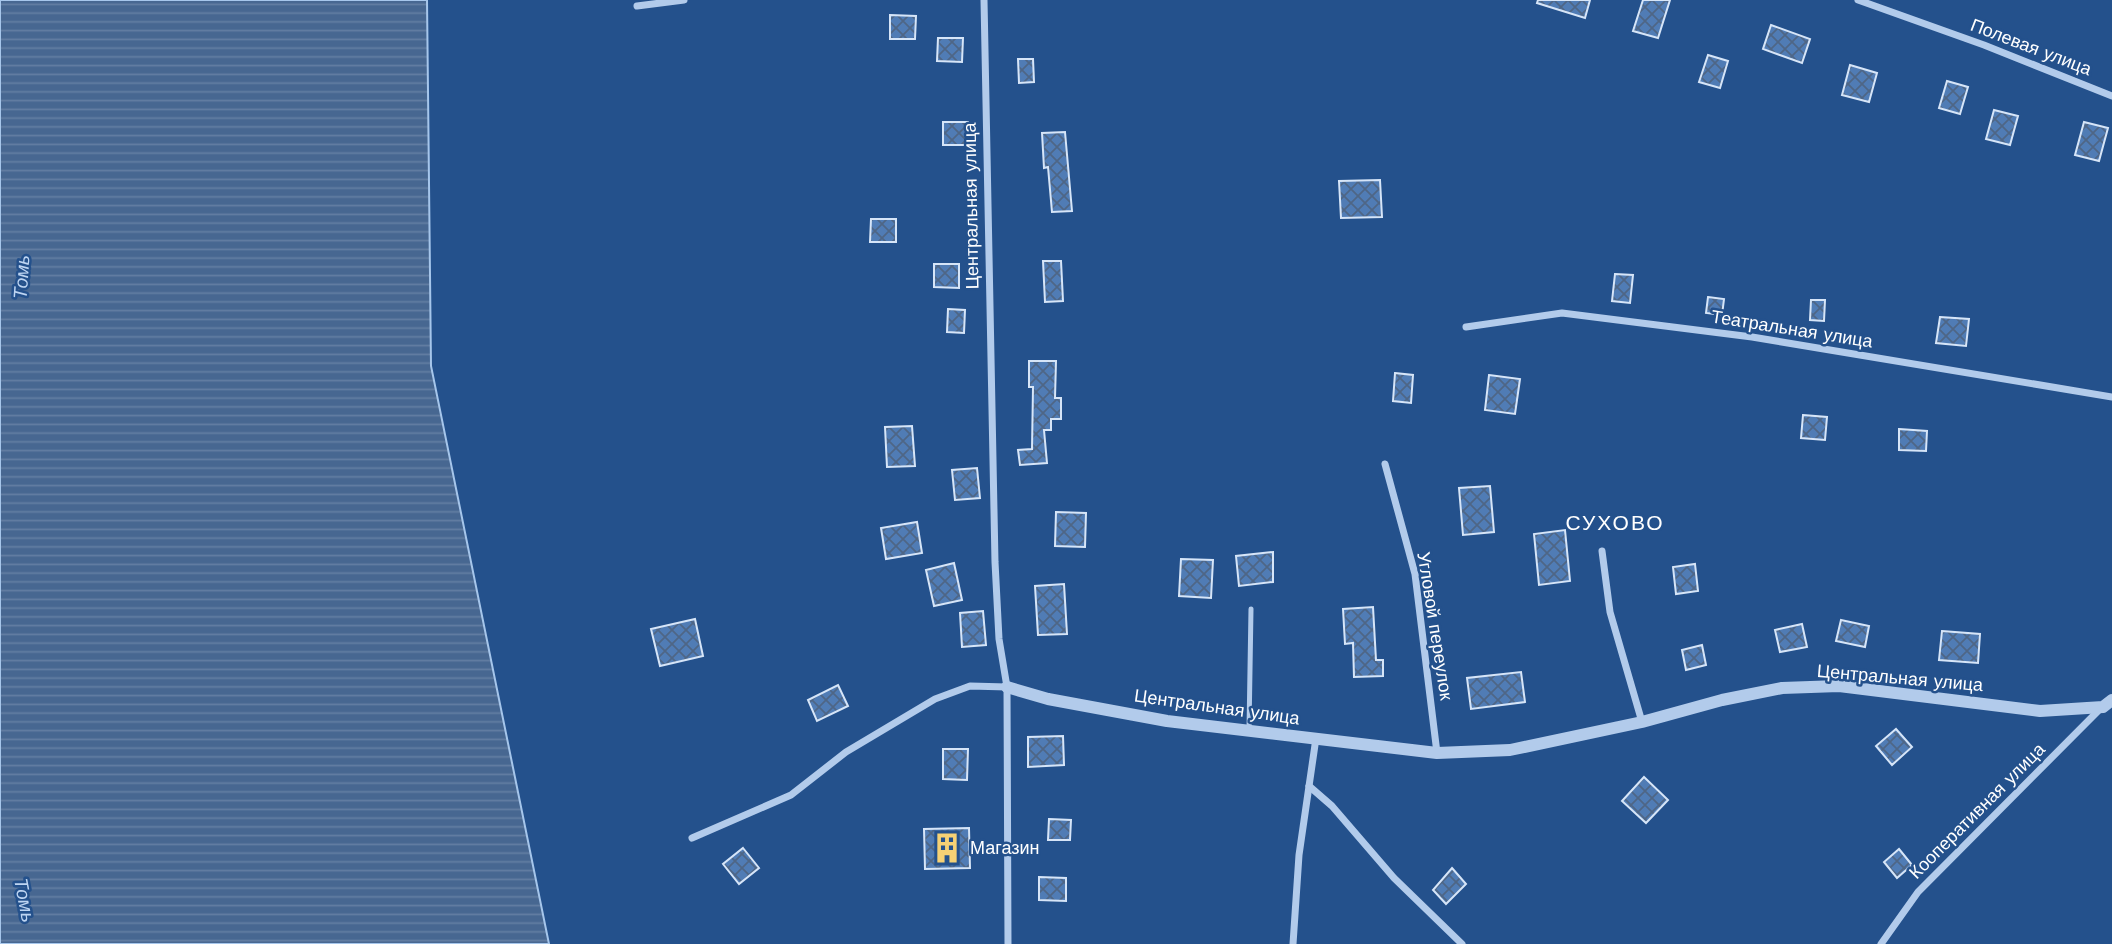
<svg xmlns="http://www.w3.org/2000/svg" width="2112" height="944" font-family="'Work Sans',sans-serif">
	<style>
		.water { fill: url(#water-rules); stroke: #a6c6eb; stroke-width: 2 }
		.building { fill: url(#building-cross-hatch); stroke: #d6e5f8; stroke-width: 2 }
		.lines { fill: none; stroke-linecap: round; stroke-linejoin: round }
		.service { stroke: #b2cbeb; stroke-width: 5 }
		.minor { stroke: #b2cbeb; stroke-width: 7 }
		.tertiary { stroke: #b2cbeb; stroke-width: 12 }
		.labels { text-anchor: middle; stroke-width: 5; stroke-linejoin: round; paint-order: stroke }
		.street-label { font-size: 18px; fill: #fff; stroke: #24518c }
		.poi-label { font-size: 18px; fill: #fff; stroke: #24518c; text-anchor: start }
		.water-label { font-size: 19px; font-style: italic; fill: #bed5f2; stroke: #24518c }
		.quarter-label { font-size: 21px; letter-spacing: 2px; fill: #fff; stroke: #24518c }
	</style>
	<defs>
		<pattern id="water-rules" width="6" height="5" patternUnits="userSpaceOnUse" patternTransform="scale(1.75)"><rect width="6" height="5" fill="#476791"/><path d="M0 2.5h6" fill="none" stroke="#637ea2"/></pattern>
		<pattern id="building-cross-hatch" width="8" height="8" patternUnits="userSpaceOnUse" patternTransform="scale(1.75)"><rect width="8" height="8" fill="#507cb5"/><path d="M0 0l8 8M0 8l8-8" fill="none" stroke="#4e6686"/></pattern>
	</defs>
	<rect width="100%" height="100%" fill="#24518c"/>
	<polygon class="water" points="0,0 427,0 431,366 549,944 0,944"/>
	<g class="building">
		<polygon points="1538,0 1590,0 1585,18 1537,3"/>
		<polygon points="1643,0 1670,0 1658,38 1633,31"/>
		<polygon points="890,15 916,16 915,39 890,39"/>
		<polygon points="1771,25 1810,39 1802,63 1763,49"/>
		<polygon points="938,38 963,38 962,62 937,61"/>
		<polygon points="1708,55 1728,61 1720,88 1699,82"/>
		<polygon points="1018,59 1033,59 1034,82 1019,83"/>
		<polygon points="1850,65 1877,73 1869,102 1842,95"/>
		<polygon points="1947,81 1968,87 1960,114 1939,108"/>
		<polygon points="1994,110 2018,116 2010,145 1986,139"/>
		<rect x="943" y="122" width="25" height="23"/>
		<polygon points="2084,122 2108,128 2099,161 2075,155"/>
		<polygon points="1065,132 1072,211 1052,212 1048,167 1044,168 1042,133"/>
		<polygon points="1380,180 1382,217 1341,218 1339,181"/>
		<polygon points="871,219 896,219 896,242 870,242"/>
		<polygon points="1043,261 1061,261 1063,301 1045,302"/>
		<polygon points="934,264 959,264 959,288 934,287"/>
		<polygon points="1615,274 1633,275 1630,303 1612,301"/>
		<polygon points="1708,297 1724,299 1722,315 1706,313"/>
		<polygon points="1811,300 1825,300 1824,321 1810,320"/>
		<polygon points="948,309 965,310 964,333 947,332"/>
		<polygon points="1940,317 1969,319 1966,346 1936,343"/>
		<polygon points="1029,361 1056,361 1055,398 1061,398 1061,419 1051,419 1051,430 1044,430 1047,463 1020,465 1018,450 1032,449 1033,387 1029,387"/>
		<polygon points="1395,373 1413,375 1411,403 1393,401"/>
		<polygon points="1489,375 1520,379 1515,414 1485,410"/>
		<polygon points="1803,415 1827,417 1825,440 1801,438"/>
		<polygon points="912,426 915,466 887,467 885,427"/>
		<polygon points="1899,429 1927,431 1926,451 1899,450"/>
		<polygon points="977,468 980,498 955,500 952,470"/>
		<polygon points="1490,486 1494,532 1463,535 1459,488"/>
		<polygon points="1056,512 1086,513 1085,547 1055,546"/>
		<polygon points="917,522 922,553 886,559 881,528"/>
		<polygon points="1565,530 1570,581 1539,585 1534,534"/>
		<polygon points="1273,552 1273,582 1239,586 1236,556"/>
		<polygon points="1181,559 1213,560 1211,598 1179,596"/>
		<polygon points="954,563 962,600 934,606 926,570"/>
		<polygon points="1695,564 1698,591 1676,594 1673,567"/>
		<polygon points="1064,584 1067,634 1038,635 1035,586"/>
		<polygon points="1373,607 1376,660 1383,660 1383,676 1354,677 1353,643 1345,644 1343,609"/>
		<polygon points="983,611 986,645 962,647 960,613"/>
		<polygon points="695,619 703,656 660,666 651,629"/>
		<polygon points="1841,620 1869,626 1865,647 1836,641"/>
		<polygon points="1802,624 1807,647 1780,652 1775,630"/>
		<polygon points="1942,631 1980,634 1978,663 1939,660"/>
		<polygon points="1702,645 1706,665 1686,670 1682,650"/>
		<polygon points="1521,672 1525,702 1471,709 1467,678"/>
		<polygon points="838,685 848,706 817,721 808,700"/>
		<polygon points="1896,729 1912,747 1892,765 1876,746"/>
		<polygon points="1063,736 1064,765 1028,767 1028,737"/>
		<polygon points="943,749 968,749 967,780 943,779"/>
		<polygon points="1644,777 1668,800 1646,823 1622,801"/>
		<polygon points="1049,819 1071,820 1070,840 1048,840"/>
		<polygon points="969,828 970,868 925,869 924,829"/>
		<polygon points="743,848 759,868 739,884 723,864"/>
		<polygon points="1899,849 1912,865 1897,878 1884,862"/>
		<polygon points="1452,868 1466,884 1446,904 1433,890"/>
		<polygon points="1039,877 1066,878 1066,901 1039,900"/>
	</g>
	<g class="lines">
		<polyline class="service" points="1249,730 1251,609"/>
		<g class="minor">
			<polyline points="984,0 995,562 999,639 1007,687 1008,944"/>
			<polyline points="1858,0 1984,45 2112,96"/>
			<polyline points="637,6 684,0"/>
			<polyline points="1466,327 1562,313 1752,337 2112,397"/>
			<polyline points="1385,464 1415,574 1437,753"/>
			<polyline points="1602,551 1610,612 1642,722"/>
			<polyline points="1309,786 1332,806 1394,878 1462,944"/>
			<polyline points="692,838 791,795 846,752 935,699 970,686 1007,687"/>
			<polyline points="1293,944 1299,855 1316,738"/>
			<polyline points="1881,944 1918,892 2102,707"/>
		</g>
		<polyline class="tertiary" points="1007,687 1048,699 1167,721 1437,753 1510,750 1642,722 1722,700 1782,688 1839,686 2040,711 2103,707 2112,700"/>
	</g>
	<defs>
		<g id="building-bare" transform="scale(2.415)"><path d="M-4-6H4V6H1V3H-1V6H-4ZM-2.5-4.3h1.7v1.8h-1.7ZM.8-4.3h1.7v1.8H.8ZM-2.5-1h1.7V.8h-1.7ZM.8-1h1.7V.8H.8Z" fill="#f5d175" stroke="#24518c" stroke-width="2.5" paint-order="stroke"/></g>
	</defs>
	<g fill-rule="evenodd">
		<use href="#building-bare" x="947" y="848"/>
	</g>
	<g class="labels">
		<g class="street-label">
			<text transform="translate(2031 47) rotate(21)" y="6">Полевая улица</text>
			<text transform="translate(971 206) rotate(-91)" y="6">Центральная улица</text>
			<text transform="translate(1792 329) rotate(9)" y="6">Театральная улица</text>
			<text transform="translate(1435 626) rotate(81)" y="6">Угловой переулок</text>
			<text transform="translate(1900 678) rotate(5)" y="6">Центральная улица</text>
			<text transform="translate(1217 707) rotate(8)" y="6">Центральная улица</text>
			<text transform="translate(1977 811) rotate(-45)" y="6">Кооперативная улица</text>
		</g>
		<g class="poi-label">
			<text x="970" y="854">Магазин</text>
		</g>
		<g class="water-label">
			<text transform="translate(21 277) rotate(-86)" y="7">Томь</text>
			<text transform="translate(25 900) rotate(79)" y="7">Томь</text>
		</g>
		<g class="quarter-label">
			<text x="1615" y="530">СУХОВО</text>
		</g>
	</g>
</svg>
